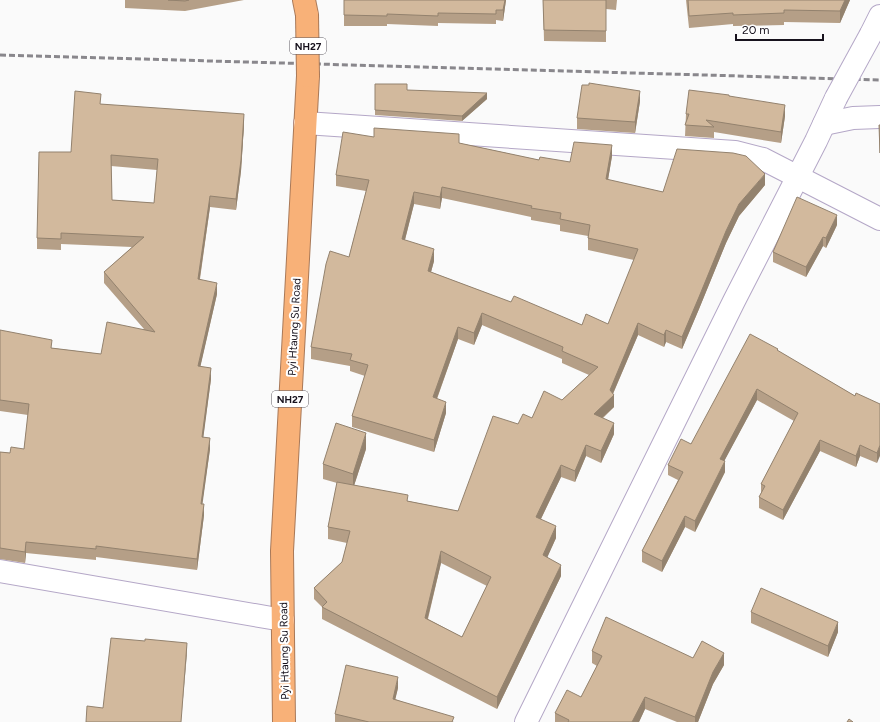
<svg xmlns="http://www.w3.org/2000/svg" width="880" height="722" font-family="Figtree,sans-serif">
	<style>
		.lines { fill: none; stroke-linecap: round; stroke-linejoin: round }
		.minor-casing { stroke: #b4a7c7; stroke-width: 24 }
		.highway-casing { stroke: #a97958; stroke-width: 24 }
		.minor { stroke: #fff; stroke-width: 22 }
		.highway { stroke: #f8b178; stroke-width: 22 }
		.rail { stroke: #89878c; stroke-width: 3; stroke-dasharray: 6 3; stroke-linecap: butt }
		.minor-bridge-casing { stroke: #b4a7c7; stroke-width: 24; stroke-linecap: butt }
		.highway-bridge-casing { stroke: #a97958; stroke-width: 24; stroke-linecap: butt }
		.minor-bridge { stroke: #fff; stroke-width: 22 }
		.highway-bridge { stroke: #f8b178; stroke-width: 22 }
		.wall { fill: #b59f87; fill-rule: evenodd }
		.shaded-wall { fill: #93826e }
		.building { fill: #d2b99d; stroke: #93826e; fill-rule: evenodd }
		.labels { text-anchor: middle; stroke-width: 4; stroke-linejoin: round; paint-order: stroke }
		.shield { fill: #fff; stroke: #5d5961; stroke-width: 1 }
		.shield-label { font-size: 10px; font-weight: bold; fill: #17121d }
		.street-label { font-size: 11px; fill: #17121d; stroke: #fff }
	</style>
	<rect width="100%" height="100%" fill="#fafafa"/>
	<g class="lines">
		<g class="minor-casing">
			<g id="minor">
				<polyline points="871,34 880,16"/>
				<polyline points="305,123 735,152 763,159 880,219"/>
				<polyline points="824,124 853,118 880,117"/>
				<polyline points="0,571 283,620"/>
				<polyline points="526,722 734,301 816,141 836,98"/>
			</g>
		</g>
		<g class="highway-casing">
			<g id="highway">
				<polyline points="304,0 307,15"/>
				<polyline points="284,722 282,551 308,76"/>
			</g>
		</g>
		<use href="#minor" class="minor"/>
		<use href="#highway" class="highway"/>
		<polyline class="rail" points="0,55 880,80"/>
		<g class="minor-bridge-casing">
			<polyline id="minor-bridge" points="836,98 871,34"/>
		</g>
		<g class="highway-bridge-casing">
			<polyline id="highway-bridge" points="307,15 308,76"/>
		</g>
		<use href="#minor-bridge" class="minor-bridge"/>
		<use href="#highway-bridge" class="highway-bridge"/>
	</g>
	<g class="wall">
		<polygon points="125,0 244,0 185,11 125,8"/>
		<polygon points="344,0 506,0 503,21 496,20 496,24 438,23 438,26 387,24 387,26 344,26"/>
		<polygon points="543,0 617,0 616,10 606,9 606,42 544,41"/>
		<polygon points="686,0 850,0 840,23 784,22 784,25 733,26 733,24 689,28"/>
		<polygon points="375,84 407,90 487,99 462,121 375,115"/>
		<polygon points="729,96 785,116 781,143 714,132 714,138 685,136 686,114"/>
		<polygon points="640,101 635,133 577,129 577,118"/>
		<path d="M 101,104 L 244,125 L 241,171 L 236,210 L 210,207 L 200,279 L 217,294 L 200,367 L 211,379 L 203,437 L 210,449 L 202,504 L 204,515 L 197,570 L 96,557 L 96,560 L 26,553 L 25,563 L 0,559 L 0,452 L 10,453 L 24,449 L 28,415 L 0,411 L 0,330 L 52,348 L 101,354 L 144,329 L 104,283 L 104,272 L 132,247 L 61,244 L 61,250 L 37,249 L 37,238 L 71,152 ZM 111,166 L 157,170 L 154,203 L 112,200 Z"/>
		<path d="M 374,137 L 459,143 L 539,160 L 570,162 L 612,156 L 608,180 L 663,192 L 765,185 L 739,216 L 726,243 L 699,309 L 682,349 L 666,342 L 664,347 L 638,335 L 613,394 L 614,407 L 603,418 L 614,434 L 601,463 L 586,456 L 575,482 L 561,477 L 541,519 L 556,538 L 547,557 L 561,576 L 497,709 L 322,619 L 322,607 L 314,599 L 314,588 L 342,562 L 347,543 L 328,539 L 328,527 L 337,483 L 323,479 L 323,464 L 366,449 L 354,485 L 408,501 L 458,511 L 518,424 L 532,418 L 562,400 L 589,375 L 562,363 L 562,359 L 482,325 L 474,345 L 458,339 L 437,399 L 446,413 L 434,452 L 352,427 L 352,416 L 365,376 L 350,371 L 350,366 L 311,359 L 311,347 L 349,257 L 366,191 L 336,186 L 336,175 ZM 442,198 L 531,217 L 531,220 L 560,225 L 560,231 L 588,236 L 588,250 L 634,260 L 608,324 L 582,325 L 511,302 L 431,272 L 434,261 L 405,240 L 414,204 L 440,209 ZM 441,563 L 487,586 L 462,637 L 428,619 Z"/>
		<polygon points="837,225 826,248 823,246 806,277 773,262 773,252"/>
		<polygon points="778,351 855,396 880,404 877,463 860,456 856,467 820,451 783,520 759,508 759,497 761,493 761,484 794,421 757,400 724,461 725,472 695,532 685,527 662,572 642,562 642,551 678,480 668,475 668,465 691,444"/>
		<polygon points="751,612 838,632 828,657 751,623"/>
		<polygon points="592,651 693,658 724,665 713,684 698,722 677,722 645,709 639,722 555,722 555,713 581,697 597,666 592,663"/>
		<polygon points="398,688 395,699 454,722 335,722 335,714"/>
	</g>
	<g class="shaded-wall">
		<polygon points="505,0 506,0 503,21 503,10"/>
		<polygon points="845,0 850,0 840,23 840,11"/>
		<polygon points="640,91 640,101 635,133 635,122"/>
		<polygon points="487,93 487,99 462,121 462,116"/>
		<polygon points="785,105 785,116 781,143 781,132"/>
		<polygon points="244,114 244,125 241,171 236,210 236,199"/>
		<polygon points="612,145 612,156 606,191 606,179"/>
		<polygon points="765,174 765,185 739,216 726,243 699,309 682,349 682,337 726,231 739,204"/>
		<polygon points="442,187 442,198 440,209 440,197"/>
		<polygon points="414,192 414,204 402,251 402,239"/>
		<polygon points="210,196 210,207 198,290 198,279"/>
		<polygon points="837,215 837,225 826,248 826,238"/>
		<polygon points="823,237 823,246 806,277 806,267"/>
		<polygon points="434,249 434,261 428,283 428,271"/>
		<polygon points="217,283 217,294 198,377 198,366"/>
		<polygon points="482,313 482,325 474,345 474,333"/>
		<polygon points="638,323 638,335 611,398 614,395 614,407 594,425 594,414 610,390"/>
		<polygon points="458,327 458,339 433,409 433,397"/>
		<polygon points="666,330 666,342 664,347 664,335"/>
		<polygon points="211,368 211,379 202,448 202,437"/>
		<polygon points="757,389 757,400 720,469 720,459"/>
		<polygon points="446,402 446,413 434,452 434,440"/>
		<polygon points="614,423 614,434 601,463 601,451"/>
		<polygon points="366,433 366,449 353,489 353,474"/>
		<polygon points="210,438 210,449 201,515 201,504"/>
		<polygon points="820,440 820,451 783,520 783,510"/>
		<polygon points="586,445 586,456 575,482 575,471"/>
		<polygon points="860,445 860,456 856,467 856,456"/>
		<polygon points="880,445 880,456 877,463 877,453"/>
		<polygon points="725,461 725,472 695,532 695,521"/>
		<polygon points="561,465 561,477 536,529 536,517"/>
		<polygon points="204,504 204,515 197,570 197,559"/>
		<polygon points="685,516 685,527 662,572 662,561"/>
		<polygon points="556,526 556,538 543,567 543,555"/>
		<polygon points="26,542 26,553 25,563 25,552"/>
		<polygon points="441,551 441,563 425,629 425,618"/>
		<polygon points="561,565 561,576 497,709 497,697"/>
		<polygon points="838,622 838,632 828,657 828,646"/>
		<polygon points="187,643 187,653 181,722"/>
		<polygon points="724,653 724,665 713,684 698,722 695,722 695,717 713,672"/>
		<polygon points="398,677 398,688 393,709 393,699"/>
		<polygon points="645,697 645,709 639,722 632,722"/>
	</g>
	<g class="building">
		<polygon points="168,0 189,0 185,1"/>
		<polygon points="344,0 505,0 503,10 496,10 496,14 438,13 438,16 387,14 387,16 344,15"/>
		<polygon points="543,0 606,0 606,31 544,30"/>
		<polygon points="688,0 845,0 840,11 784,10 784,13 733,15 733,13 689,16"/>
		<polygon points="589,83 640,91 635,122 577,118 582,85 589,85"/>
		<polygon points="375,84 407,84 407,90 487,93 462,116 375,110"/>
		<polygon points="689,90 729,95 729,96 785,105 781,132 706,120 714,127 685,125 689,114 686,114"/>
		<path d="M 75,91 L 101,94 L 100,104 L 244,114 L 241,160 L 236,199 L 210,196 L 198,279 L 217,283 L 198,366 L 211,368 L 202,437 L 210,438 L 201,504 L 204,504 L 197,559 L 96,546 L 96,549 L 26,542 L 25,552 L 0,548 L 0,452 L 10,453 L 11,447 L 24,449 L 29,404 L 0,400 L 0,330 L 52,340 L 51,348 L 101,354 L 107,322 L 155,332 L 104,272 L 144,237 L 61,233 L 61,239 L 37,238 L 39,152 L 71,152 ZM 111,155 L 158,159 L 154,203 L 112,200 Z"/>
		<polygon points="879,125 880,125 880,153"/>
		<path d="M 374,128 L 459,134 L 459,143 L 539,160 L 540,157 L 570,162 L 574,142 L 612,145 L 606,179 L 663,192 L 677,149 L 733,153 L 746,156 L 765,174 L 739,204 L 726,231 L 699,297 L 682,337 L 666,330 L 664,335 L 638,323 L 610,390 L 614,395 L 594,414 L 614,423 L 601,451 L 586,445 L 575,471 L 561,465 L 536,517 L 556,526 L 543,555 L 561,565 L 497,697 L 322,607 L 327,602 L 314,588 L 342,562 L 350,531 L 328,527 L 337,482 L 408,495 L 407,501 L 458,511 L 493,416 L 518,424 L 523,414 L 532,418 L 544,391 L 562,400 L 598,367 L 562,351 L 563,347 L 482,313 L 474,333 L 458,327 L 433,397 L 446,402 L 434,440 L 352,416 L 368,365 L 350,360 L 352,354 L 311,347 L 326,264 L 330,251 L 349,257 L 369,180 L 336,175 L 343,132 L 374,137 ZM 442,187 L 532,206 L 531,208 L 561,213 L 560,219 L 590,225 L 588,238 L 638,249 L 608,324 L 586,314 L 582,325 L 514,296 L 511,302 L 428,271 L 434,249 L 402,239 L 414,192 L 440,197 ZM 441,551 L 491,577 L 462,637 L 425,618 Z"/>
		<polygon points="797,197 837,215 826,238 823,237 806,267 773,252"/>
		<polygon points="750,334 778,349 777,350 855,396 856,393 880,404 880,445 877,453 860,445 856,456 820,440 783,510 759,497 765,486 761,484 798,413 757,389 720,459 725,461 695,521 685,516 662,561 642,551 683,472 668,465 681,439 691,444"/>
		<polygon points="336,423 366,433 353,474 323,464"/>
		<polygon points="761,588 838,622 828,646 751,612"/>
		<polygon points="606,617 693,658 702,641 724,653 713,672 695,717 645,697 632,722 568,722 569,720 555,713 567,690 581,697 602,656 592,651"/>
		<polygon points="111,638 145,641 145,639 187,643 181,722 86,722 87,706 103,708"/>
		<polygon points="346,665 398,677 393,699 454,717 452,722 369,722 335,714"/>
		<polygon points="849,719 853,722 847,722"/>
	</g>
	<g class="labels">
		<g class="shield">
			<rect x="290" y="38" width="36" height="16" rx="3"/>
			<rect x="272" y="391" width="36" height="16" rx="3"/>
		</g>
		<g class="shield-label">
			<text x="308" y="50">NH27</text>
			<text x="290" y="403">NH27</text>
		</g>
		<g class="street-label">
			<text transform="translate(294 327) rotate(-87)" y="4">Pyi Htaung Su Road</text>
			<text transform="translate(284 651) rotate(-91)" y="4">Pyi Htaung Su Road</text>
		</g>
	</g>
	<path d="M736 34v6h87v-6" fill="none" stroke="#17121d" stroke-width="2"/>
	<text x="742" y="34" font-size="12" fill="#17121d" stroke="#ffffff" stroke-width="3" paint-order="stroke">20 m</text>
</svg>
